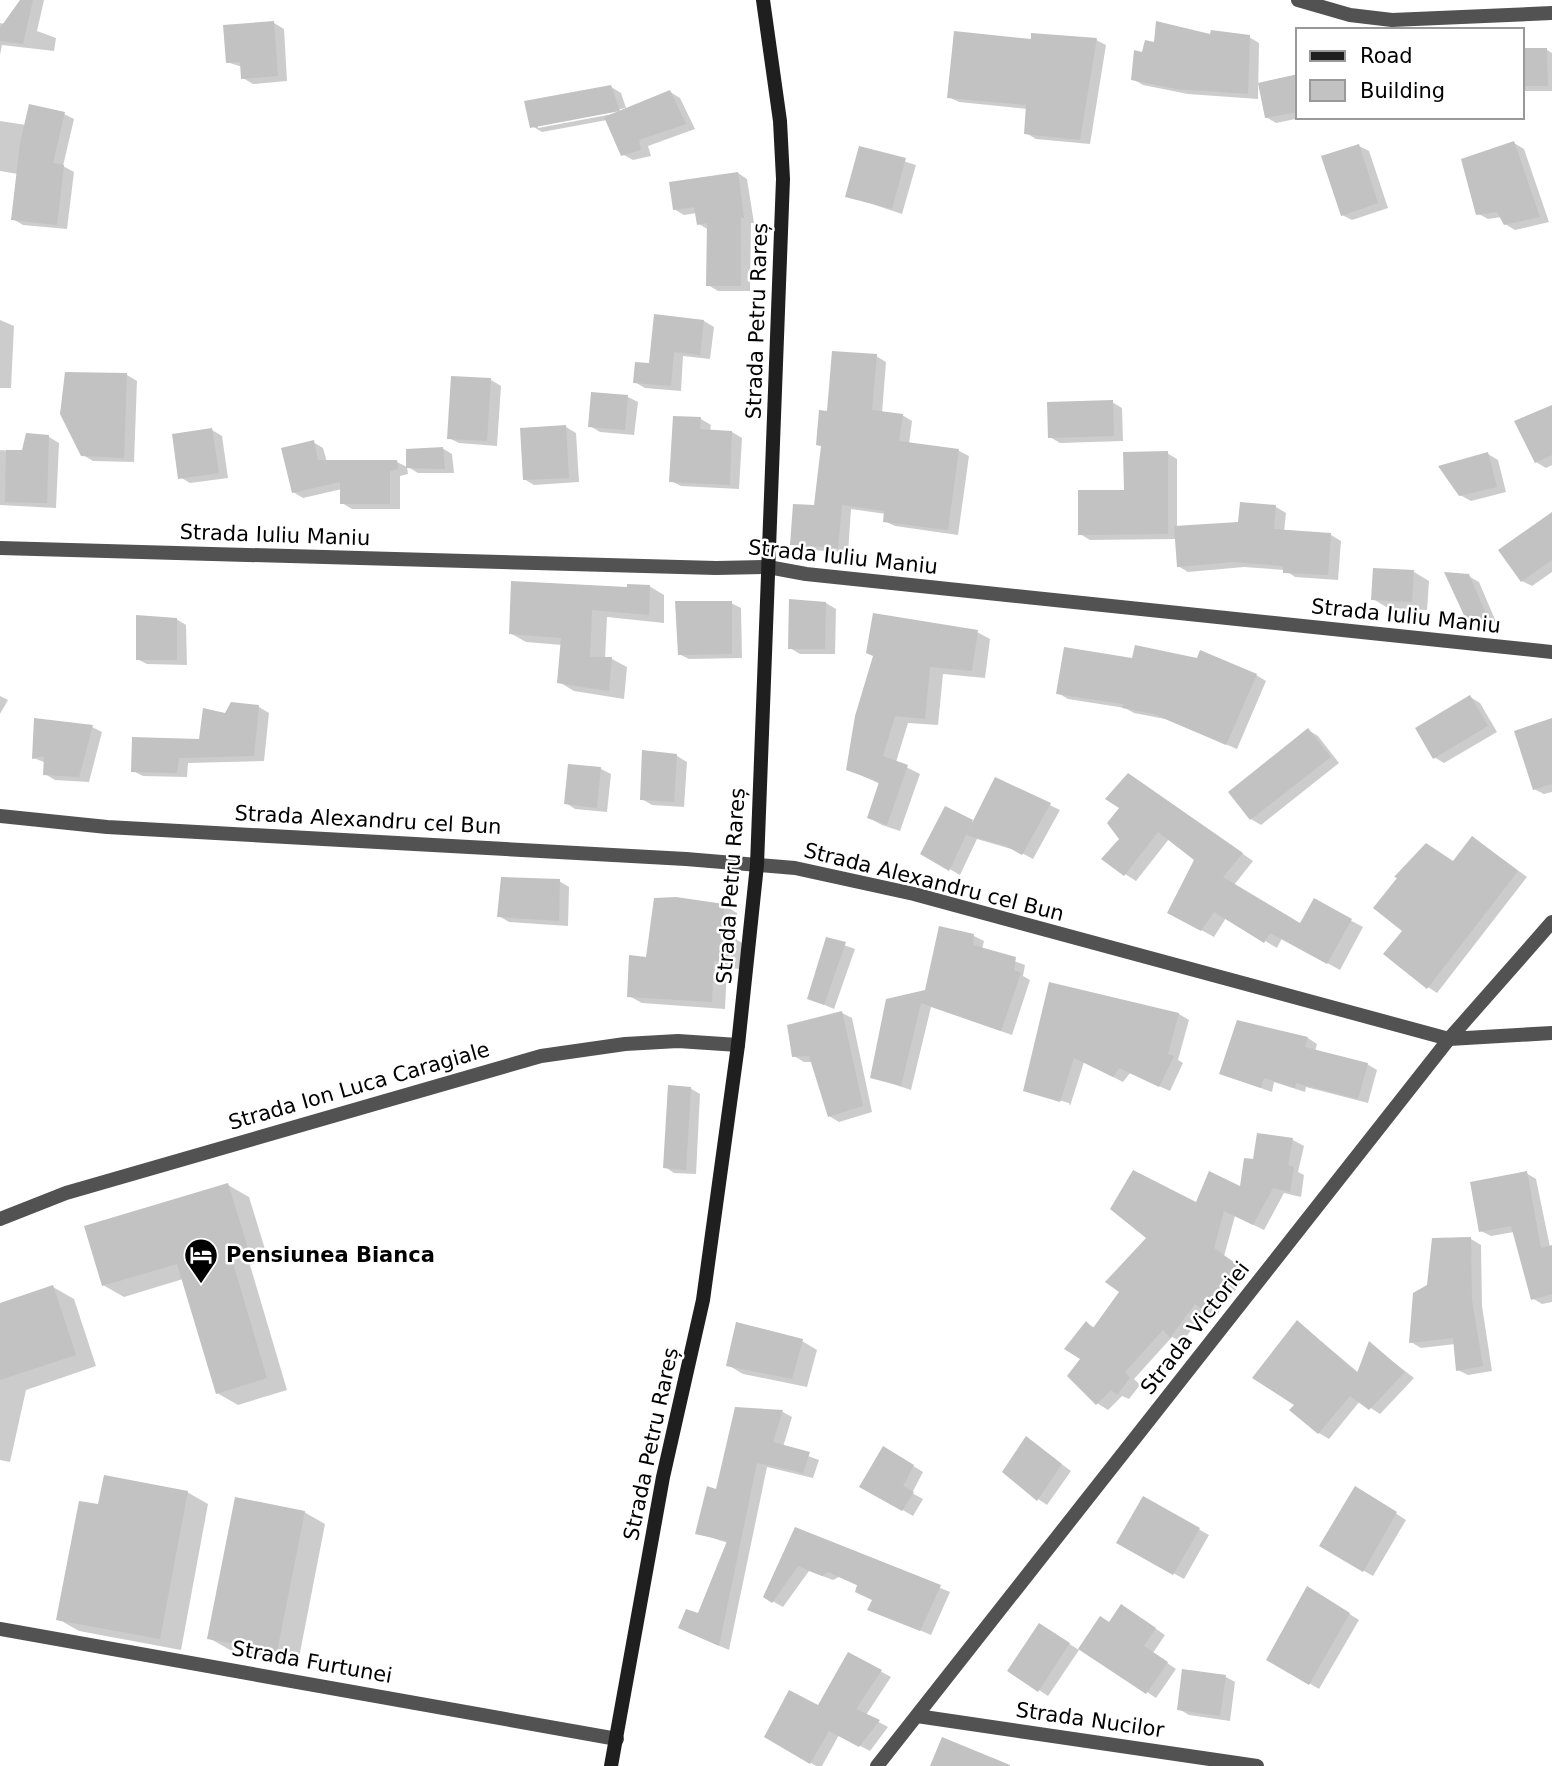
<svg xmlns="http://www.w3.org/2000/svg" width="1552" height="1766" font-family="'DejaVu Sans',sans-serif">
	<style>
		.shadow { fill: #0003 }
		.building { fill: #c2c2c2 }
		.lines { fill: none; stroke-linecap: round; stroke-linejoin: round }
		.minor { stroke: #525252; stroke-width: 14 }
		.tertiary { stroke: #525252; stroke-width: 14 }
		.secondary { stroke: #1f1f1f; stroke-width: 14 }
		.labels { text-anchor: middle; stroke-width: 5; stroke-linejoin: round; paint-order: stroke }
		.street-label { font-size: 21px; fill: #000; stroke: #fff }
		.poi-label { font-size: 21px; font-weight: bold; fill: #000; stroke: #fff; text-anchor: start }
	</style>
	<rect width="100%" height="100%" fill="#fff"/>
	<g class="shadow">
		<polygon points="22,0 44,0 37,31 56,38 54,51 2,45 0,55 0,23 5,24"/>
		<polygon points="274,23 284,29 287,81 253,84 243,78 242,67 227,62"/>
		<polygon points="1212,36 1249,37 1259,43 1258,99 1188,94 1143,85 1133,79 1155,44"/>
		<polygon points="1096,40 1106,45 1090,144 1036,139 1026,133 1027,109 959,102 949,97 1032,41"/>
		<polygon points="1522,50 1547,50 1552,53 1552,91 1522,91"/>
		<polygon points="1296,77 1298,117 1305,117 1276,123 1266,117"/>
		<polygon points="611,87 621,93 626,108 538,124 538,128 629,111 670,92 680,98 695,129 648,146 651,156 633,160 622,154 607,120 542,132 532,126"/>
		<polygon points="64,114 74,119 63,166 74,172 67,229 23,225 13,219 18,174 0,171 0,121 26,125"/>
		<polygon points="1514,143 1524,149 1549,222 1515,230 1505,224 1502,217 1488,219 1477,213"/>
		<polygon points="1359,146 1369,151 1388,208 1352,220 1342,215"/>
		<polygon points="861,148 916,165 902,214 848,196"/>
		<polygon points="738,173 747,179 754,223 751,223 750,291 718,291 708,285 709,230 699,224 697,213 684,215 674,209"/>
		<polygon points="0,320 14,326 11,388 0,388"/>
		<polygon points="704,321 714,327 710,359 683,356 681,391 645,388 635,382 650,365"/>
		<polygon points="876,356 886,362 882,413 902,415 912,421 909,444 959,451 969,456 958,535 895,526 885,521 886,514 851,509 848,553 802,549 792,544 816,507 823,447 817,444 829,413"/>
		<polygon points="66,374 127,375 137,381 134,462 93,461 83,455"/>
		<polygon points="453,377 491,380 501,386 497,446 459,443 449,438"/>
		<polygon points="628,397 638,402 634,435 600,432 590,426"/>
		<polygon points="1112,402 1122,408 1123,441 1060,443 1050,437"/>
		<polygon points="1552,407 1552,465 1546,468 1536,462"/>
		<polygon points="701,419 711,425 710,431 732,432 742,438 739,489 681,486 671,481"/>
		<polygon points="566,427 576,433 579,482 534,485 524,479"/>
		<polygon points="212,430 222,436 228,478 190,483 180,477"/>
		<polygon points="49,437 59,443 56,508 0,505 0,450 23,452"/>
		<polygon points="313,442 323,448 327,462 397,462 407,467 408,474 400,476 400,509 352,509 342,503 342,489 303,498 293,492"/>
		<polygon points="442,448 452,454 454,473 418,473 408,467"/>
		<polygon points="1167,453 1177,459 1177,528 1240,523 1276,507 1286,513 1284,532 1331,535 1341,541 1338,580 1295,577 1285,570 1244,567 1188,572 1178,566 1177,539 1090,540 1080,534"/>
		<polygon points="1488,454 1498,460 1506,492 1471,501 1460,495"/>
		<polygon points="1552,515 1552,572 1532,586 1522,581"/>
		<polygon points="1414,572 1429,581 1427,610 1388,608 1373,599"/>
		<polygon points="1468,576 1479,582 1496,622 1480,628 1469,623"/>
		<polygon points="649,586 664,595 664,623 607,617 605,659 612,659 627,667 624,699 574,691 559,682 562,645 526,642 510,633 629,588"/>
		<polygon points="731,603 741,608 742,658 689,659 679,654"/>
		<polygon points="826,603 836,609 835,654 800,654 790,648"/>
		<polygon points="176,619 186,625 187,665 147,664 137,659"/>
		<polygon points="977,632 990,639 985,678 943,674 938,725 908,723 896,762 920,774 900,831 882,825 869,818 880,784 848,769 857,717"/>
		<polygon points="1256,675 1266,681 1237,749 1165,719 1134,713 1125,708 1068,699 1058,693"/>
		<polygon points="0,696 8,700 0,714"/>
		<polygon points="1470,697 1480,703 1497,732 1444,763 1434,757"/>
		<polygon points="259,707 269,713 264,761 188,763 187,777 143,776 133,771 201,741 226,715"/>
		<polygon points="1552,720 1552,792 1544,794 1534,789"/>
		<polygon points="92,727 102,732 89,782 55,780 45,774 46,763 34,758"/>
		<polygon points="1308,730 1318,736 1339,763 1261,825 1251,819"/>
		<polygon points="677,756 687,762 684,807 652,805 642,799"/>
		<polygon points="569,766 601,769 611,774 607,812 575,809 566,803"/>
		<polygon points="996,779 1060,810 1033,859 1018,851 977,839 960,875 922,853 946,809 975,823"/>
		<polygon points="1140,782 1253,861 1234,885 1301,925 1314,901 1363,927 1340,970 1282,938 1277,948 1226,918 1214,937 1181,919 1196,860 1169,839 1136,881 1125,874 1121,839"/>
		<polygon points="1482,844 1527,877 1437,993 1428,987 1454,863"/>
		<polygon points="559,881 569,887 568,926 509,922 499,916"/>
		<polygon points="724,905 737,913 737,940 744,944 741,969 727,968 725,1009 642,1003 629,996 647,959"/>
		<polygon points="974,936 984,941 982,949 1025,965 1023,976 1030,980 1012,1035 931,1007 911,1090 872,1077 926,991"/>
		<polygon points="827,939 855,949 834,1009 809,998"/>
		<polygon points="1051,984 1179,1014 1189,1020 1178,1060 1183,1063 1170,1091 1130,1073 1123,1082 1084,1062 1070,1106 1069,1103 1025,1090"/>
		<polygon points="842,1013 852,1018 872,1112 839,1122 829,1116 813,1062 804,1062 794,1056"/>
		<polygon points="1308,1038 1317,1044 1315,1052 1367,1064 1377,1070 1368,1103 1306,1087 1305,1092 1274,1082 1272,1092 1221,1074"/>
		<polygon points="690,1088 700,1094 696,1174 674,1173 665,1167"/>
		<polygon points="1293,1140 1304,1146 1298,1172 1304,1175 1301,1197 1284,1193 1264,1230 1235,1216 1224,1256 1248,1273 1216,1316 1206,1311 1182,1342 1172,1337 1134,1379 1140,1385 1129,1399 1122,1396 1108,1410 1097,1403 1082,1359 1086,1323 1095,1328 1197,1204 1242,1188 1254,1161"/>
		<polygon points="1526,1173 1536,1179 1550,1247 1552,1247 1552,1302 1542,1304 1532,1298 1514,1232 1491,1236 1481,1231"/>
		<polygon points="228,1185 249,1197 268,1259 250,1265 287,1390 238,1405 217,1393 183,1279 124,1297 103,1285"/>
		<polygon points="1471,1239 1481,1245 1482,1306 1492,1371 1468,1375 1458,1370 1455,1344 1421,1348 1411,1342 1428,1286"/>
		<polygon points="53,1287 74,1299 96,1366 26,1390 10,1462 0,1460 0,1305"/>
		<polygon points="1298,1322 1359,1373 1370,1344 1414,1378 1380,1414 1360,1401 1329,1439 1319,1433 1296,1404"/>
		<polygon points="802,1341 817,1350 807,1387 743,1374 728,1365"/>
		<polygon points="736,1409 783,1412 792,1417 783,1447 819,1460 813,1478 767,1467 729,1650 690,1633 728,1543 697,1533 717,1491"/>
		<polygon points="1026,1438 1071,1471 1047,1505 1038,1499"/>
		<polygon points="884,1448 923,1472 912,1493 923,1499 913,1516 861,1486"/>
		<polygon points="187,1492 208,1504 181,1650 79,1631 58,1619 99,1506"/>
		<polygon points="1366,1494 1406,1520 1373,1576 1322,1546"/>
		<polygon points="1143,1498 1209,1535 1184,1579 1119,1543"/>
		<polygon points="304,1512 325,1524 298,1663 230,1650 209,1638"/>
		<polygon points="796,1529 950,1592 931,1635 870,1609 874,1600 859,1586 839,1577 833,1580 809,1571 783,1607 765,1597"/>
		<polygon points="1308,1588 1359,1620 1319,1689 1269,1659"/>
		<polygon points="1131,1612 1165,1635 1153,1653 1176,1669 1156,1698 1147,1692 1110,1624"/>
		<polygon points="1049,1631 1079,1650 1048,1696 1039,1690"/>
		<polygon points="849,1654 891,1677 866,1715 888,1727 870,1751 839,1735 822,1766 816,1766 766,1736 819,1707"/>
		<polygon points="1226,1677 1235,1682 1230,1721 1189,1715 1179,1709"/>
	</g>
	<g class="building">
		<polygon points="20,0 33,0 23,44 0,41 0,28"/>
		<polygon points="274,21 278,76 241,79 240,62 226,63 223,25"/>
		<polygon points="1156,21 1210,34 1211,30 1250,35 1248,94 1176,89 1131,80 1134,50 1142,52 1145,40 1154,42"/>
		<polygon points="954,31 1031,39 1031,33 1097,38 1080,140 1024,134 1026,105 947,98"/>
		<polygon points="1522,48 1547,48 1548,86 1522,86"/>
		<polygon points="1298,74 1298,112 1265,118 1258,83"/>
		<polygon points="611,85 620,111 530,128 524,101"/>
		<polygon points="670,90 686,124 639,140 641,150 621,156 604,117"/>
		<polygon points="29,104 65,112 53,163 64,165 57,225 11,220 20,143"/>
		<polygon points="1514,141 1540,217 1504,225 1497,212 1476,215 1461,159"/>
		<polygon points="1359,144 1378,203 1341,216 1321,156"/>
		<polygon points="859,146 906,158 892,209 845,197"/>
		<polygon points="738,172 744,218 741,218 741,286 706,286 707,223 697,225 694,207 673,210 669,182"/>
		<polygon points="654,314 704,320 700,355 674,352 671,386 633,383 635,362 649,363"/>
		<polygon points="832,351 877,354 872,410 903,414 899,441 959,449 948,530 883,522 884,511 842,505 838,548 790,545 793,504 814,505 821,446 816,445 819,410 827,411"/>
		<polygon points="65,372 127,373 124,458 81,456 60,414"/>
		<polygon points="451,376 491,378 487,441 447,439"/>
		<polygon points="591,392 628,395 625,430 588,427"/>
		<polygon points="1113,400 1114,436 1048,438 1047,402"/>
		<polygon points="1552,405 1552,455 1535,463 1514,421"/>
		<polygon points="673,416 701,417 700,429 732,431 730,485 669,482"/>
		<polygon points="566,425 569,478 523,480 520,428"/>
		<polygon points="212,428 219,473 178,479 172,434"/>
		<polygon points="26,433 49,435 47,503 5,502 6,450 22,450"/>
		<polygon points="314,440 318,460 397,460 398,469 390,471 390,504 340,504 340,482 292,493 281,448"/>
		<polygon points="443,447 445,469 406,468 406,449"/>
		<polygon points="1168,451 1168,534 1078,535 1078,490 1124,490 1123,452"/>
		<polygon points="1488,452 1497,487 1459,496 1438,466"/>
		<polygon points="1240,502 1276,505 1274,529 1331,533 1328,575 1283,573 1283,566 1233,562 1177,567 1174,526 1238,522"/>
		<polygon points="1552,512 1552,560 1521,582 1498,550"/>
		<polygon points="1373,568 1414,570 1412,602 1371,600"/>
		<polygon points="1444,572 1469,574 1487,616 1468,624"/>
		<polygon points="511,581 627,587 627,584 650,585 649,615 592,610 590,657 612,657 609,691 557,683 561,638 509,634"/>
		<polygon points="789,599 826,602 825,649 788,649"/>
		<polygon points="675,601 732,601 732,654 678,655"/>
		<polygon points="873,613 978,630 972,671 930,667 925,719 895,716 883,756 908,765 887,825 867,818 879,782 846,770 855,716 873,656 866,653"/>
		<polygon points="136,615 177,618 177,660 136,660"/>
		<polygon points="1135,645 1197,658 1200,650 1257,674 1226,745 1154,714 1122,708 1123,704 1056,694 1064,647 1132,658"/>
		<polygon points="1470,695 1488,726 1433,759 1415,728"/>
		<polygon points="231,702 259,705 254,756 179,758 177,773 131,772 132,737 199,739 203,708 225,713"/>
		<polygon points="34,718 93,725 79,777 43,775 44,756 32,759"/>
		<polygon points="1552,718 1552,784 1533,790 1514,731"/>
		<polygon points="1308,728 1331,757 1250,820 1228,792"/>
		<polygon points="642,750 677,754 674,802 640,800"/>
		<polygon points="568,764 601,767 597,808 564,804"/>
		<polygon points="1128,773 1243,853 1223,877 1300,923 1314,898 1352,919 1327,964 1270,933 1264,943 1214,912 1201,931 1167,913 1194,860 1158,832 1124,876 1101,859 1119,839 1107,823 1119,808 1105,799"/>
		<polygon points="995,777 1051,803 1022,855 1006,846 966,835"/>
		<polygon points="945,806 973,820 949,871 920,854"/>
		<polygon points="1472,836 1518,871 1427,989 1383,954 1402,931 1373,908 1397,878 1394,877 1426,843 1453,861"/>
		<polygon points="501,877 560,879 559,921 497,917"/>
		<polygon points="676,897 724,904 724,934 731,935 728,962 714,961 712,1002 627,997 629,955 646,957 654,898"/>
		<polygon points="939,926 974,934 973,945 1016,957 1014,970 1021,973 1001,1031 921,1003 901,1086 870,1078 886,999 925,990"/>
		<polygon points="826,937 846,942 824,1005 807,999"/>
		<polygon points="1049,982 1179,1013 1168,1054 1174,1056 1159,1087 1119,1068 1113,1077 1074,1058 1060,1102 1023,1091"/>
		<polygon points="842,1011 863,1106 828,1117 809,1056 792,1057 787,1025"/>
		<polygon points="1237,1020 1308,1037 1305,1047 1368,1063 1358,1099 1296,1083 1295,1088 1264,1078 1261,1088 1219,1074"/>
		<polygon points="668,1085 691,1087 686,1170 663,1168"/>
		<polygon points="1257,1133 1293,1138 1288,1165 1294,1167 1290,1192 1273,1188 1253,1225 1224,1211 1214,1248 1238,1265 1204,1311 1195,1304 1170,1338 1163,1330 1125,1372 1130,1378 1117,1395 1111,1390 1096,1405 1067,1376 1080,1359 1064,1349 1086,1321 1093,1328 1119,1292 1105,1282 1146,1238 1110,1209 1133,1170 1196,1202 1209,1171 1240,1186 1244,1158 1253,1159"/>
		<polygon points="1527,1171 1541,1248 1552,1245 1552,1294 1531,1300 1511,1226 1479,1232 1470,1182"/>
		<polygon points="228,1183 248,1248 230,1253 267,1378 216,1394 177,1264 102,1286 84,1226"/>
		<polygon points="1471,1237 1472,1300 1483,1366 1456,1371 1453,1338 1409,1343 1413,1293 1427,1285 1432,1238"/>
		<polygon points="53,1285 76,1355 0,1380 0,1303"/>
		<polygon points="1297,1320 1357,1373 1369,1341 1405,1372 1369,1410 1350,1396 1318,1434 1289,1410 1294,1405 1252,1378"/>
		<polygon points="736,1322 803,1339 792,1379 726,1366"/>
		<polygon points="735,1407 783,1410 773,1442 810,1452 803,1473 757,1463 719,1646 678,1628 686,1609 698,1613 727,1541 695,1534 707,1486 716,1489"/>
		<polygon points="1026,1436 1062,1464 1037,1501 1002,1472"/>
		<polygon points="883,1446 914,1465 903,1486 914,1492 902,1511 859,1487"/>
		<polygon points="104,1475 188,1491 160,1639 56,1620 79,1501 98,1504"/>
		<polygon points="1355,1486 1397,1512 1363,1572 1319,1546"/>
		<polygon points="1143,1496 1200,1528 1173,1575 1116,1543"/>
		<polygon points="235,1497 305,1511 277,1652 207,1639"/>
		<polygon points="795,1527 941,1585 920,1631 867,1610 872,1600 855,1592 857,1585 828,1572 822,1576 798,1566 772,1603 763,1597"/>
		<polygon points="1307,1586 1350,1613 1309,1685 1266,1660"/>
		<polygon points="1121,1604 1156,1628 1144,1646 1168,1662 1146,1694 1078,1649 1100,1616 1109,1622"/>
		<polygon points="1039,1623 1070,1643 1038,1692 1007,1671"/>
		<polygon points="848,1652 882,1670 856,1709 880,1720 859,1747 829,1731 810,1764 764,1737 789,1690 818,1705"/>
		<polygon points="1182,1669 1226,1675 1220,1716 1177,1710"/>
		<polygon points="942,1737 1010,1765 1010,1766 930,1766"/>
	</g>
	<g class="lines">
		<g class="minor">
			<polyline points="0,548 716,568 768,567 806,574 1552,652"/>
			<polyline points="0,816 107,827 686,859 795,868 914,894 1449,1039 1552,1033"/>
			<polyline points="0,1219 66,1193 541,1056 625,1044 678,1041 738,1045"/>
			<polyline points="0,1629 617,1739"/>
			<polyline points="917,1716 1257,1766"/>
		</g>
		<g class="tertiary">
			<polyline points="1298,0 1350,15 1392,20 1552,13"/>
			<polyline points="877,1766 1449,1039 1552,922"/>
		</g>
		<polyline class="secondary" points="611,1766 663,1477 703,1300 738,1045 757,865 783,179 780,121 763,0"/>
	</g>
	<defs>
		<g id="hotel-pin" transform="scale(1.75)"><path d="M0 17L-7.5 6A9.5 9.5 0 1 1 7.5 6Z" fill="#000" stroke="#fff"/><path d="M-6-4.5h1.5V1H6V5H4.5V3h-9V5H-6ZM-4 0a1.8 1.8 0 1 1 3.6 0ZM.5 0V-2.5h3Q6-2.5 6 0Z" fill="#fff"/></g>
	</defs>
	<g fill-rule="evenodd">
		<use href="#hotel-pin" x="201" y="1255"/>
	</g>
	<g class="labels">
		<g class="street-label">
			<text transform="translate(757 321) rotate(-88)" y="7">Strada Petru Rareș</text>
			<text transform="translate(275 535) rotate(2)" y="7">Strada Iuliu Maniu</text>
			<text transform="translate(843 557) rotate(6)" y="7">Strada Iuliu Maniu</text>
			<text transform="translate(1406 616) rotate(6)" y="7">Strada Iuliu Maniu</text>
			<text transform="translate(368 820) rotate(3)" y="7">Strada Alexandru cel Bun</text>
			<text transform="translate(934 882) rotate(14)" y="7">Strada Alexandru cel Bun</text>
			<text transform="translate(731 886) rotate(-86)" y="7">Strada Petru Rareș</text>
			<text transform="translate(359 1086) rotate(-16)" y="7">Strada Ion Luca Caragiale</text>
			<text transform="translate(1195 1328) rotate(-52)" y="7">Strada Victoriei</text>
			<text transform="translate(651 1444) rotate(-78)" y="7">Strada Petru Rareș</text>
			<text transform="translate(312 1662) rotate(10)" y="7">Strada Furtunei</text>
			<text transform="translate(1090 1720) rotate(8)" y="7">Strada Nucilor</text>
		</g>
		<g class="poi-label">
			<text x="226" y="1262">Pensiunea Bianca</text>
		</g>
	</g>
	<rect x="1296" y="28" width="228" height="91" fill="#ffffff" stroke="#999999" stroke-width="2"/>
	<rect x="1310" y="51" width="35" height="10" fill="#1f1f1f" stroke="#999999" stroke-width="2"/>
	<text x="1360" y="63" font-size="21" fill="#000000">Road</text>
	<rect x="1310" y="80" width="35" height="21" fill="#c2c2c2" stroke="#999999" stroke-width="2"/>
	<text x="1360" y="98" font-size="21" fill="#000000">Building</text>
</svg>
